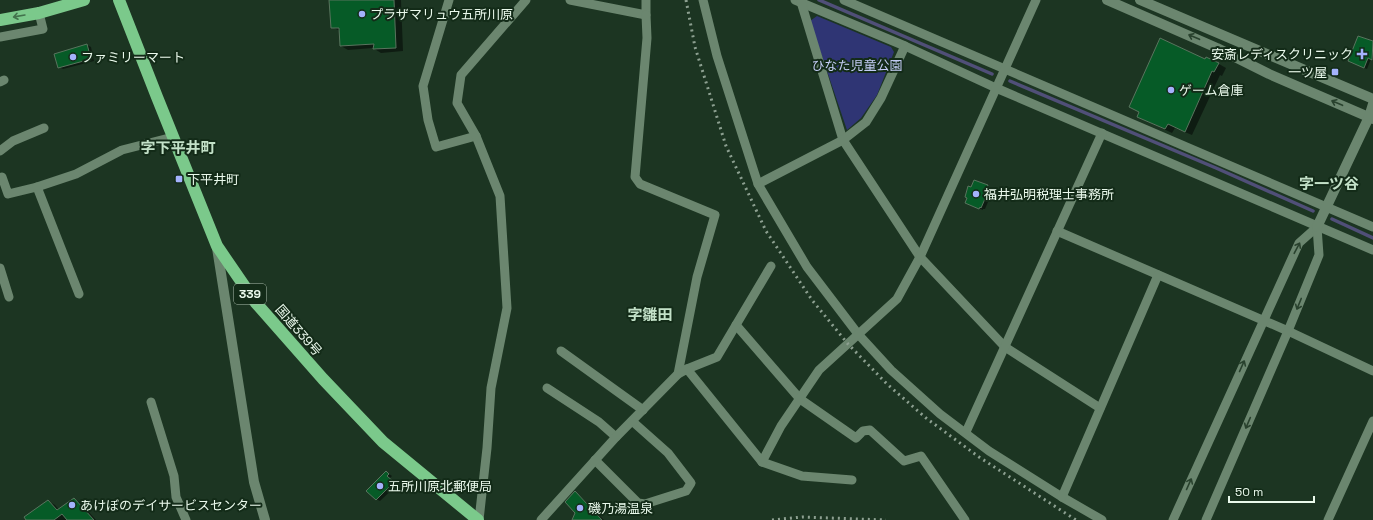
<svg xmlns="http://www.w3.org/2000/svg" width="1373" height="520" font-family="'Space Grotesk','Noto Sans JP',sans-serif">
	<style>
		.green { fill: #2f3574 }
		.shadow { fill: #0007 }
		.lines { fill: none; stroke-linecap: round; stroke-linejoin: round }
		.stream { stroke: #504f78; stroke-width: 3.5 }
		.building { fill: #065b27; stroke: #59745e }
		.street { stroke: #6b866f; stroke-width: 9 }
		.secondary { stroke: #6b866f; stroke-width: 10 }
		.highway { stroke: #7bc98b; stroke-width: 12 }
		.rail { stroke: #8da091; stroke-width: 3; stroke-dasharray: 2 4; stroke-linecap: butt }
		.oneway { stroke: #42724c }
		.oneway2 { stroke: #29422e }
		.poi-dot { fill: #a4b2fc; stroke: #132b18; stroke-width: 1.5 }
		.labels { text-anchor: middle; stroke-width: 4; stroke-linejoin: round; paint-order: stroke }
		.shield { fill: #132b18; stroke: #aabbac; stroke-width: 1 }
		.shield-label { font-size: 12px; font-weight: bold; fill: #eaf9ec }
		.poi-label { font-size: 13px; fill: #eaf9ec; stroke: #132b18; text-anchor: start }
		.park-label { font-size: 13px; fill: #c3ccf4; stroke: #132b18 }
		.street-label { font-size: 13px; fill: #eaf9ec; stroke: #132b18 }
		.quarter-label { font-size: 15px; font-weight: bold; fill: #c3e1c8; stroke: #132b18 }
	</style>
	<rect width="100%" height="100%" fill="#1c3522"/>
	<polygon class="green" points="817,16 891,47 894,52 877,95 861,118 847,130 810,21"/>
	<g class="shadow">
		<polygon points="330,0 401,0 403,51 381,53 373,48 348,50 341,46 340,31 332,27"/>
		<polygon points="1359,38 1373,42 1373,60 1371,59 1367,69 1352,63"/>
		<polygon points="87,45 91,47 94,61 63,69 59,67"/>
		<polygon points="1206,60 1219,64 1226,68 1222,76 1220,75 1192,135 1175,128 1172,133 1145,120"/>
		<polygon points="975,181 991,188 989,194 991,195 985,209 983,209 983,210 969,204 972,189"/>
		<polygon points="386,472 392,476 390,478 397,485 380,501 376,499"/>
		<polygon points="575,493 580,496 604,520 573,520 576,513"/>
		<polygon points="74,499 81,503 96,520 69,520 67,519 66,520 28,520 48,501 55,505 59,510"/>
	</g>
	<g class="lines">
		<g class="stream">
			<polyline points="819,0 992,74"/>
			<polyline points="1010,81 1216,168 1313,211"/>
			<polyline points="1332,219 1373,238"/>
		</g>
	</g>
	<g class="building">
		<polygon points="329,0 394,0 396,48 373,49 374,44 340,46 339,28 331,28"/>
		<polygon points="1358,36 1373,41 1372,60 1368,58 1364,68 1348,61"/>
		<polygon points="1160,38 1205,59 1206,57 1219,63 1214,72 1212,71 1185,132 1168,124 1165,129 1137,117 1139,112 1129,107"/>
		<polygon points="87,44 91,59 58,68 54,54"/>
		<polygon points="974,180 988,185 986,191 988,192 981,208 980,207 979,209 965,203 967,198 965,197 968,186 971,187"/>
		<polygon points="386,471 389,474 387,476 394,482 376,500 366,491"/>
		<polygon points="575,491 602,520 572,520 575,513 565,502"/>
		<polygon points="74,498 94,520 67,520 62,514 54,520 26,520 24,517 48,500 57,510"/>
	</g>
	<g class="lines">
		<g class="street">
			<polyline points="449,0 423,86 428,120 436,147 476,136"/>
			<polyline points="570,0 646,15 646,0"/>
			<polyline points="703,0 717,56 758,184 807,267 858,334 891,370 940,414 989,451 1062,497 1102,520"/>
			<polyline points="795,0 905,46 996,88 1373,250"/>
			<polyline points="844,0 1373,227"/>
			<polyline points="801,2 843,140 920,257 1005,347 1100,408"/>
			<polyline points="646,15 647,38 635,177 640,184 715,215 697,277 678,374"/>
			<polyline points="0,37 43,29 39,13"/>
			<polyline points="0,82 4,80"/>
			<polyline points="0,151 13,141 44,128"/>
			<polyline points="2,177 8,194 37,187"/>
			<polyline points="758,184 843,140 866,122 881,98 905,46"/>
			<polyline points="1057,231 1288,331 1373,371"/>
			<polyline points="0,268 9,297"/>
			<polyline points="79,294 37,187 76,174 122,150 173,137"/>
			<polyline points="736,325 800,399 856,438 863,431 870,430 904,461 921,456 965,520"/>
			<polyline points="561,351 643,410"/>
			<polyline points="687,369 717,357 771,266"/>
			<polyline points="547,388 599,422 616,437"/>
			<polyline points="151,402 174,476 176,497 186,520"/>
			<polyline points="966,432 1102,133"/>
			<polyline points="595,460 638,503 645,504 686,491 691,483 668,453 632,421"/>
			<polyline points="762,462 802,476 852,480"/>
			<polyline points="1062,497 1158,275"/>
			<polyline points="479,520 487,448 491,388 507,308 500,196 476,136 457,103 461,75 526,0"/>
			<polyline points="541,520 616,437 678,374 687,369 762,462 781,426 819,370 897,299 920,257 1036,0"/>
			<polyline points="1173,520 1299,243 1317,227"/>
			<polyline points="1206,520 1288,331 1319,255 1317,227"/>
			<polyline points="1328,520 1373,421"/>
		</g>
		<g class="secondary">
			<polyline points="1107,0 1217,48 1269,74 1373,119"/>
			<polyline points="1140,0 1373,99"/>
			<polyline points="1317,227 1369,117 1373,104"/>
			<polyline points="217,248 254,482 265,520"/>
		</g>
		<g class="highway">
			<polyline points="119,0 157,97 217,246 256,303 323,379 383,442 478,520"/>
			<polyline points="0,20 39,13 84,0"/>
		</g>
		<g class="rail">
			<polyline points="686,0 695,47 726,146 766,231 812,300 848,344 887,384 926,418 979,457 1076,520"/>
			<polyline points="772,520 802,517 886,520"/>
		</g>
	</g>
	<defs><path id="oneway-shaft" d="M-6 0H5M1.5-3L5.5 0L1.5 3" fill="none" stroke-width="1.6" stroke-linecap="round" stroke-linejoin="round"/></defs>
	<use class="oneway" href="#oneway-shaft" transform="translate(19 16) rotate(170)"/>
	<g class="oneway2">
		<use href="#oneway-shaft" transform="translate(1194 37) rotate(-157)"/>
		<use href="#oneway-shaft" transform="translate(1337 103) rotate(-157)"/>
		<use href="#oneway-shaft" transform="translate(1297 248) rotate(-62)"/>
		<use href="#oneway-shaft" transform="translate(1299 304) rotate(112)"/>
		<use href="#oneway-shaft" transform="translate(1242 366) rotate(-66)"/>
		<use href="#oneway-shaft" transform="translate(1248 423) rotate(113)"/>
		<use href="#oneway-shaft" transform="translate(1189 484) rotate(-66)"/>
	</g>
	<g class="poi-dot">
		<circle cx="362" cy="14" r="4"/>
		<path d="M1360 48h4v4h4v4h-4v4h-4v-4h-4v-4h4z"/>
		<circle cx="73" cy="57" r="4"/>
		<rect x="1331" y="68" width="8" height="8" rx="2"/>
		<circle cx="1171" cy="90" r="4"/>
		<rect x="175" y="175" width="8" height="8" rx="2"/>
		<circle cx="976" cy="194" r="4"/>
		<circle cx="380" cy="486" r="4"/>
		<circle cx="72" cy="505" r="4"/>
		<circle cx="580" cy="508" r="4"/>
	</g>
	<g class="labels">
		<rect class="shield" x="234" y="284" width="32" height="20" rx="3"/>
		<g class="shield-label">
			<text x="250" y="298">339</text>
		</g>
		<g class="poi-label">
			<text x="370" y="19">プラザマリュウ五所川原</text>
			<text x="1353" y="59" text-anchor="end">安斎レディスクリニック</text>
			<text x="81" y="62">ファミリーマート</text>
			<text x="1327" y="77" text-anchor="end">一ツ屋</text>
			<text x="1179" y="95">ゲーム倉庫</text>
			<text x="187" y="184">下平井町</text>
			<text x="984" y="199">福井弘明税理士事務所</text>
			<text x="388" y="491">五所川原北郵便局</text>
			<text x="80" y="510">あけぼのデイサービスセンター</text>
			<text x="588" y="513">磯乃湯温泉</text>
		</g>
		<g class="park-label">
			<text x="857" y="70">ひなた児童公園</text>
		</g>
		<g class="street-label">
			<text transform="translate(299 330) rotate(49)" y="5">国道339号</text>
		</g>
		<g class="quarter-label">
			<text x="178" y="153">字下平井町</text>
			<text x="1329" y="189">字一ツ谷</text>
			<text x="650" y="320">字雛田</text>
		</g>
	</g>
	<path d="M1229 496v6h85v-6" fill="none" stroke="#eaf9ec" stroke-width="2"/>
	<text x="1235" y="496" font-size="12" fill="#eaf9ec" stroke="#132b18" stroke-width="3" paint-order="stroke">50 m</text>
</svg>
